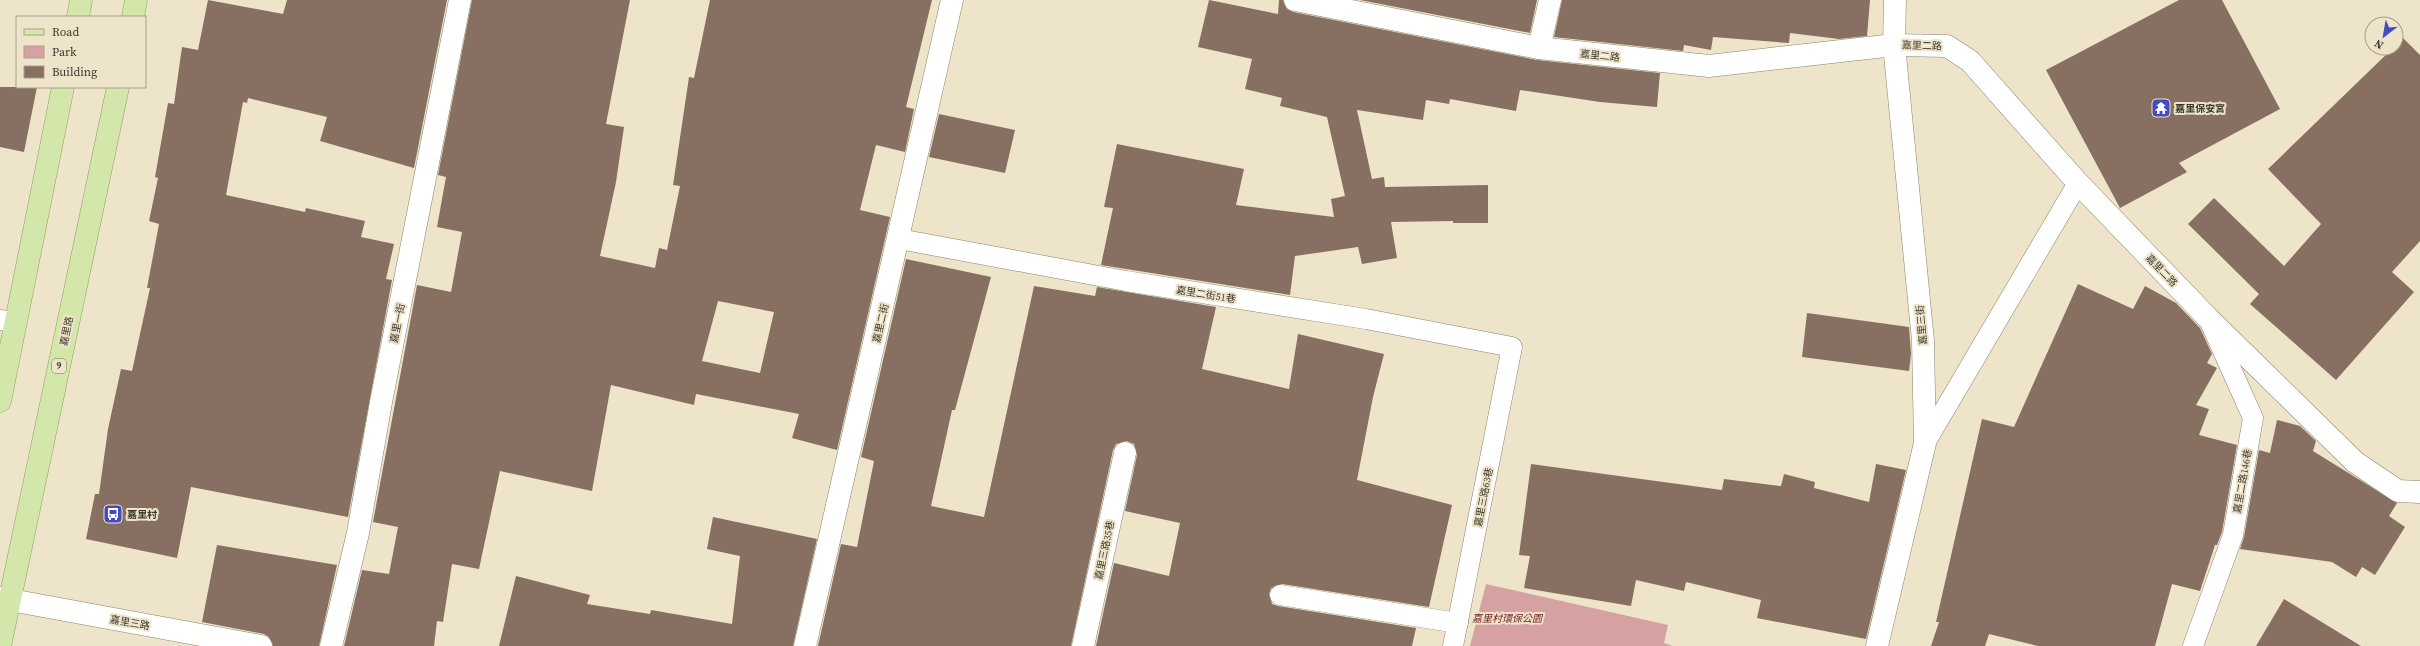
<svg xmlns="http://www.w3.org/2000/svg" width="2420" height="646" font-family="'Source Serif 4','Noto Sans TC',serif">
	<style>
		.green { fill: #d6a2a1 }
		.building { fill: #877061; fill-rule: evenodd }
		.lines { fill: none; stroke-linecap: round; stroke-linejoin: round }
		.service-casing { stroke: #8c836b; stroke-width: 21 }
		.minor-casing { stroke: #8c836b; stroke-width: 23 }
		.tertiary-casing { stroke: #8c836b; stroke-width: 23 }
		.primary-casing { stroke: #8ca05b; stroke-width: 23 }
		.service { stroke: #fff; stroke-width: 20 }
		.minor { stroke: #fff; stroke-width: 22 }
		.tertiary { stroke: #fff; stroke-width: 22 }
		.primary { stroke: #d4e7ab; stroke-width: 22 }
		.labels { text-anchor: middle; stroke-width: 4; stroke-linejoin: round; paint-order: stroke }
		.shield { fill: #eee4ca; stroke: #726c5d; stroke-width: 1 }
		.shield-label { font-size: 9px; font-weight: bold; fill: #3d392e }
		.street-label { font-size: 10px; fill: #3d392e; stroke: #eee4ca }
		.poi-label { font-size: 10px; font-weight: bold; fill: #3d392e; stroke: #eee4ca; text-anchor: start }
		.park-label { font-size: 10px; font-style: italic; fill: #701923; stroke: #eee4ca }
	</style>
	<rect width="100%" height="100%" fill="#eee4ca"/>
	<polygon class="green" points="1486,584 1668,625 1664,643 1673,646 1470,646"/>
	<g class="building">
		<polygon points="208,0 283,14 287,0 447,0 414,168 320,141 327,117 248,98 247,103 243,102 226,195 305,212 306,208 365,221 361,237 394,244 386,279 392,280 348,517 191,487 177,558 86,539 95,494 99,494 108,429 121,369 132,371 150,288 147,288 159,224 149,221 158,178 155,177 168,103 174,104 182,47 198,50"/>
		<path d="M 472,0 L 630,0 L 606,124 L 624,127 L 616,182 L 600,256 L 655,268 L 659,248 L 667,250 L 680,186 L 673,185 L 689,77 L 694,78 L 710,0 L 932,0 L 906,107 L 914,109 L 905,152 L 876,145 L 860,210 L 890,217 L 837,450 L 792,438 L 799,414 L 696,394 L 694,405 L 611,385 L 592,491 L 500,471 L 479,569 L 452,564 L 443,622 L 437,621 L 434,646 L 344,646 L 362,570 L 389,574 L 398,527 L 373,522 L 417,285 L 451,292 L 462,232 L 437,227 L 446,177 L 438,175 ZM 718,301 L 774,312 L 760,373 L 702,361 Z"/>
		<polygon points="1209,0 1278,14 1279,0 1283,0 1287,9 1293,12 1537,60 1660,73 1657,107 1600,102 1520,90 1516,111 1450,99 1449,104 1426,100 1423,120 1357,110 1372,179 1384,177 1385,187 1488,185 1488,223 1453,223 1453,221 1391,222 1397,258 1362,264 1358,247 1295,256 1290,295 1101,265 1113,208 1104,207 1117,144 1244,169 1236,205 1334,217 1331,199 1345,196 1327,117 1280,106 1282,98 1245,89 1252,59 1198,47"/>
		<polygon points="1360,0 1537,0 1530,33"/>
		<polygon points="1562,0 1870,0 1867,36 1839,39 1790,33 1789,43 1713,37 1711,50 1684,45 1683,51 1554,37"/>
		<polygon points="2179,0 2222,0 2280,109 2179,163 2187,172 2120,208 2046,70"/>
		<polygon points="2403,38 2420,55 2420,241 2392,272 2414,292 2336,380 2250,304 2259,294 2188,224 2214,198 2284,266 2321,224 2268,169 2393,48 2396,48"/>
		<polygon points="0,87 37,87 24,152 0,147"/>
		<polygon points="939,114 1015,130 1005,173 929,157"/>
		<polygon points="906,259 991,277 955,410 952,410 931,506 984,517 1034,286 1095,296 1097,287 1216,307 1202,369 1289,389 1298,334 1384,354 1373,397 1357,480 1452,505 1429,607 1282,584 1271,588 1269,594 1272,604 1278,606 1416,628 1412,646 1096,646 1114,563 1169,576 1180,523 1125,511 1137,455 1134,444 1127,441 1116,444 1113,450 1071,646 818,646 841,544 857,547 874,461 861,457"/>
		<polygon points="2078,284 2133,309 2145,286 2176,303 2200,328 2212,354 2207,363 2217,368 2196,405 2209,409 2199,435 2237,445 2222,532 2217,545 2215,545 2200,591 2172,584 2155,646 2038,646 1989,634 1985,646 1931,646 1939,622 1936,622 1982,419 2014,427"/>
		<polygon points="1807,313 1909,327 1911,354 1909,371 1802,357"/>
		<polygon points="2277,420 2300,426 2316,441 2313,451 2397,503 2389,516 2405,527 2375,575 2362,567 2356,577 2332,562 2240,549 2244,537 2259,450 2270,453"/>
		<polygon points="1531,464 1722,490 1724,479 1781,486 1784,474 1815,482 1814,488 1869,502 1876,464 1906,470 1866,639 1757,618 1761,600 1686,582 1684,591 1636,580 1631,606 1524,588 1530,556 1519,555"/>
		<polygon points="713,517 817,539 793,646 499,646 516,576 590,595 587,604 650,614 651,610 732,624 740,556 707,549"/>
		<polygon points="217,545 337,565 319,646 273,646 269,637 264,634 202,622"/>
		<polygon points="2284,599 2361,646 2256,646"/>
	</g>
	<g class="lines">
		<g class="service-casing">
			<g id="service">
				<polyline points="899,239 1126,281 1366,319 1512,347 1453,646"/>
				<polyline points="0,320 16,322"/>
				<polyline points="1925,443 2078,183"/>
				<polyline points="1280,595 1458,623"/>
				<polyline points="2193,646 2233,535 2253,418 2210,322"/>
			</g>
		</g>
		<g class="minor-casing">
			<g id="minor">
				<polyline points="1539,48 1550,0"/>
				<polyline points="0,598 261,646"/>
				<polyline points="331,646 358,533 381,402 460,0"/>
				<polyline points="805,646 952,0"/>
				<polyline points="1083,646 1125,453"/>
				<polyline points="1877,646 1925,443 1923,341 1894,45 1895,0"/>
			</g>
		</g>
		<g class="tertiary-casing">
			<polyline id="tertiary" points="1295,0 1539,48 1709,66 1894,45 1947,46 1970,61 2078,183 2208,318 2355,462 2398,491 2420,492"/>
		</g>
		<g class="primary-casing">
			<g id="primary">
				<polyline points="78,17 81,0"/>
				<polyline points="133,17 136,0"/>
				<polyline points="0,401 63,87"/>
				<polyline points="0,646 118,87"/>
			</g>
		</g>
		<use href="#service" class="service"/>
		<use href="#minor" class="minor"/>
		<use href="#tertiary" class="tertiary"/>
		<use href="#primary" class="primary"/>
	</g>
	<defs>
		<g id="temple-square" transform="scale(1)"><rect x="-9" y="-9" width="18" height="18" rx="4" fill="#464bc1" stroke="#eee4ca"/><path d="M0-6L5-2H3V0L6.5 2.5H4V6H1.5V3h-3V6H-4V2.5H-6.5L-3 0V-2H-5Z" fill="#fff"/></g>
		<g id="bus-square" transform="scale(1)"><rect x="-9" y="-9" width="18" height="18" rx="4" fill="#464bc1" stroke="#eee4ca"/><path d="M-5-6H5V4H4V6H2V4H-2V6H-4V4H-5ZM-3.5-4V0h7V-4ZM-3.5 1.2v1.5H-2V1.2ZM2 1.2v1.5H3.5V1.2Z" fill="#fff"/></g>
	</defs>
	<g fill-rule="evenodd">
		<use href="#temple-square" x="2161" y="108"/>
		<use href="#bus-square" x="113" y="514"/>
	</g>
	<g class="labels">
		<rect class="shield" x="52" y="359" width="14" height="14" rx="3"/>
		<g class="shield-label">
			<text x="59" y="369">9</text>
		</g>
		<g class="street-label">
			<text transform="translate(1922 45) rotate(2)" y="4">嘉里二路</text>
			<text transform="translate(1600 55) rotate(6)" y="4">嘉里二路</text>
			<text transform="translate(2162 270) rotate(46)" y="4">嘉里二路</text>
			<text transform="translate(1206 294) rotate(9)" y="4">嘉里二街51巷</text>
			<text transform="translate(397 323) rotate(-79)" y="4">嘉里一街</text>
			<text transform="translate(880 323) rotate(-77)" y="4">嘉里二街</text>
			<text transform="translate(1921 325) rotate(-95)" y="4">嘉里三街</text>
			<text transform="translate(66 331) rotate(-78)" y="4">嘉里路</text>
			<text transform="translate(2242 481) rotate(-80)" y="4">嘉里二路146巷</text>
			<text transform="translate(1483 497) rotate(-79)" y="4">嘉里三路63巷</text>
			<text transform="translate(1104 550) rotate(-78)" y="4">嘉里三路35巷</text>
			<text transform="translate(130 622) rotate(10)" y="4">嘉里三路</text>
		</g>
		<g class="poi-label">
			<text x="2175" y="112">嘉里保安宮</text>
			<text x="127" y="518">嘉里村</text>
		</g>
		<g class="park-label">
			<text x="1507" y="622">嘉里村環保公園</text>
		</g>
	</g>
	<rect x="16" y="16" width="130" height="72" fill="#eee4ca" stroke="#a7a08c"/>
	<rect x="24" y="29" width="20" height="6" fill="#d4e7ab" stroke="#a7a08c"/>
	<text x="52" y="36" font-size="12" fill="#3d392e">Road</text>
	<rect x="24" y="46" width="20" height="12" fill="#d6a2a1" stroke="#a7a08c"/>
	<text x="52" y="56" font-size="12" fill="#3d392e">Park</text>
	<rect x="24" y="66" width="20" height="12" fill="#877061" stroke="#a7a08c"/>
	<text x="52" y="76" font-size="12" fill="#3d392e">Building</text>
	<g transform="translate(2384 36) rotate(211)"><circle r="19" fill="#eee4ca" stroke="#a7a08c"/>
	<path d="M0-3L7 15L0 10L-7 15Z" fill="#464bc1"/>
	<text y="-6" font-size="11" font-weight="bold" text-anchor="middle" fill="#3d392e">N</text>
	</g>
</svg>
